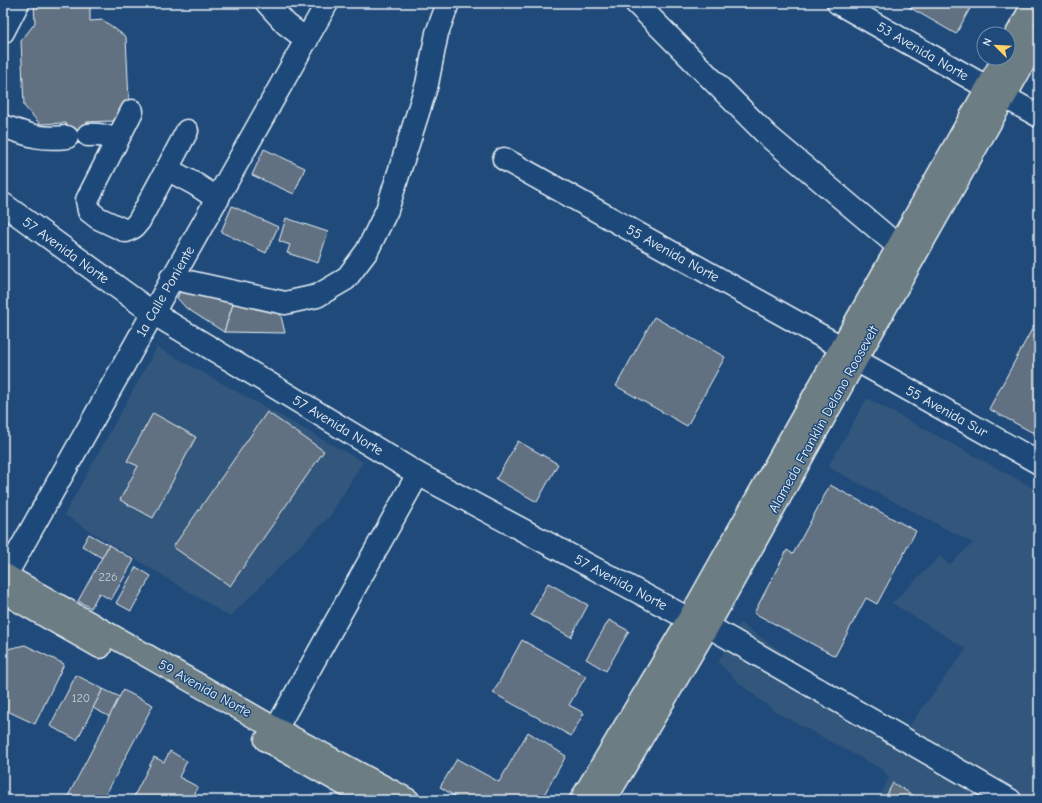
<svg xmlns="http://www.w3.org/2000/svg" width="1042" height="803" font-family="'Comic Neue',sans-serif">
	<style>
		.built { fill: #33567c }
		.building { fill: #627181; stroke: #e8f1f8 }
		.lines { fill: none; stroke-linecap: round; stroke-linejoin: round }
		.minor-casing { stroke: #e8f1f8; stroke-width: 25 }
		.major-casing { stroke: #e8f1f8; stroke-width: 25 }
		.minor { stroke: #1f4a7a; stroke-width: 22 }
		.major { stroke: #6d7d84; stroke-width: 22 }
		.labels { text-anchor: middle; stroke-width: 3; stroke-linejoin: round; paint-order: stroke }
		.number-label { font-size: 12px; fill: #c6d1da }
		.street-label { font-size: 14px; fill: #e8f1f8; stroke: #1f4a7a }
	</style>
	<rect width="100%" height="100%" fill="#1f4a7a"/>
	<filter id="ink" filterUnits="userSpaceOnUse"><feTurbulence type="fractalNoise" baseFrequency=".025" numOctaves="2"/><feDisplacementMap in="SourceGraphic" scale="8" xChannelSelector="R" yChannelSelector="G"/><feConvolveMatrix kernelMatrix="1 2 1 2 8 2 1 2 1" color-interpolation-filters="sRGB"/></filter>
	<g filter="url(#ink)">
		<g class="built">
			<polygon points="157,347 363,462 330,516 230,617 64,515"/>
			<polygon points="867,398 1039,491 1039,800 878,800 889,778 883,770 774,711 739,683 718,662 740,623 820,678 906,730 966,649 892,603 940,556 949,565 973,543 828,467"/>
		</g>
		<g class="building">
			<polygon points="34,3 90,3 90,21 103,20 126,37 129,101 114,121 87,122 88,143 67,144 66,123 40,124 24,106 21,41 35,23"/>
			<polygon points="902,3 973,3 956,34"/>
			<polygon points="264,149 305,168 294,194 252,175"/>
			<polygon points="232,206 278,227 266,253 221,232"/>
			<polygon points="286,218 328,232 318,263 287,253 290,245 279,241"/>
			<polygon points="181,290 235,298 224,332 186,308 177,298"/>
			<polygon points="235,298 280,312 285,333 224,332"/>
			<polygon points="1039,316 1039,436 989,409"/>
			<polygon points="654,317 725,357 687,426 616,386"/>
			<polygon points="267,412 324,451 230,586 173,547"/>
			<polygon points="153,413 196,437 153,518 120,500 138,466 127,461"/>
			<polygon points="518,441 558,464 537,502 496,479"/>
			<polygon points="830,485 916,531 877,604 866,598 835,656 754,613 787,550 793,554"/>
			<polygon points="89,534 109,545 102,558 82,546"/>
			<polygon points="109,545 134,560 111,600 99,593 91,608 78,601"/>
			<polygon points="136,567 151,576 131,611 116,603"/>
			<polygon points="548,583 588,605 571,637 531,615"/>
			<polygon points="609,620 629,631 606,671 586,659"/>
			<polygon points="522,640 586,676 569,705 584,713 571,736 493,693"/>
			<polygon points="25,645 64,664 35,724 3,709 3,650"/>
			<polygon points="76,675 103,689 77,740 50,726"/>
			<polygon points="103,689 120,697 110,717 93,708"/>
			<polygon points="123,690 153,705 103,800 66,800"/>
			<polygon points="528,732 566,756 541,800 461,800 440,787 457,759 499,782"/>
			<polygon points="170,751 187,761 179,777 198,787 192,800 132,800 154,757 164,762"/>
			<polygon points="893,783 921,800 922,800 884,800"/>
		</g>
		<g class="lines">
			<g class="minor-casing">
				<g id="minor">
					<polyline points="267,3 286,24 307,40"/>
					<polyline points="636,3 768,136 898,246"/>
					<polyline points="838,3 988,88"/>
					<polyline points="3,32 18,3"/>
					<polyline points="1005,97 1039,116"/>
					<polyline points="132,111 87,200 89,211 98,218 126,231 134,227 139,221 167,169 195,184 218,199"/>
					<path d="M 3,126 C 29,135 39,140 67,137"/>
					<path d="M 88,135 C 99,134 107,135 117,141"/>
					<polyline points="504,159 841,347"/>
					<polyline points="167,169 187,131"/>
					<polyline points="3,204 153,313 418,474 689,619"/>
					<polyline points="171,278 285,303 317,296 346,279 367,251 387,210 427,84 437,33 448,3"/>
					<polyline points="856,360 1039,463"/>
					<polyline points="3,580 327,3"/>
					<polyline points="708,626 1010,800"/>
					<polyline points="276,729 418,474"/>
				</g>
			</g>
			<g class="major-casing">
				<g id="major">
					<polyline points="1008,50 1034,3"/>
					<polyline points="3,574 276,729 408,800"/>
					<polyline points="3,592 100,647"/>
					<polyline points="266,740 372,800"/>
					<polyline points="581,800 689,619 1004,58"/>
					<polyline points="605,800 708,626 856,360 1039,36"/>
				</g>
			</g>
			<use href="#minor" class="minor"/>
			<use href="#major" class="major"/>
		</g>
	</g>
	<g class="labels">
		<g class="number-label">
			<text x="108" y="581">226</text>
			<text x="81" y="702">120</text>
		</g>
		<g class="street-label">
			<text transform="translate(923 51) rotate(30)" y="5">53 Avenida Norte</text>
			<text transform="translate(66 250) rotate(36)" y="5">57 Avenida Norte</text>
			<text transform="translate(673 253) rotate(29)" y="5">55 Avenida Norte</text>
			<text transform="translate(165 291) rotate(-60)" y="5">1a Calle Poniente</text>
			<text transform="translate(947 411) rotate(29)" y="5">55 Avenida Sur</text>
			<text transform="translate(823 419) rotate(-61)" y="5">Alameda Franklin Delano Roosevelt</text>
			<text transform="translate(338 425) rotate(31)" y="5">57 Avenida Norte</text>
			<text transform="translate(621 582) rotate(28)" y="5">57 Avenida Norte</text>
			<text transform="translate(205 688) rotate(29)" y="5">59 Avenida Norte</text>
		</g>
	</g>
	<rect width="1042" height="803" fill="none" stroke="#1f4a7a" stroke-width="16"/>
	<rect x="8" y="8" width="1026" height="787" fill="none" stroke="#e8f1f8" stroke-width="1.5" filter="url(#ink)"/>
	<g transform="translate(996 46) rotate(294)"><circle r="19" fill="#1f4a7a" stroke="#6f8dac"/>
	<path d="M0-3L7 15L0 10L-7 15Z" fill="#ffd166"/>
	<text y="-6" font-size="11" font-weight="bold" text-anchor="middle" fill="#e8f1f8">N</text>
	</g>
</svg>
